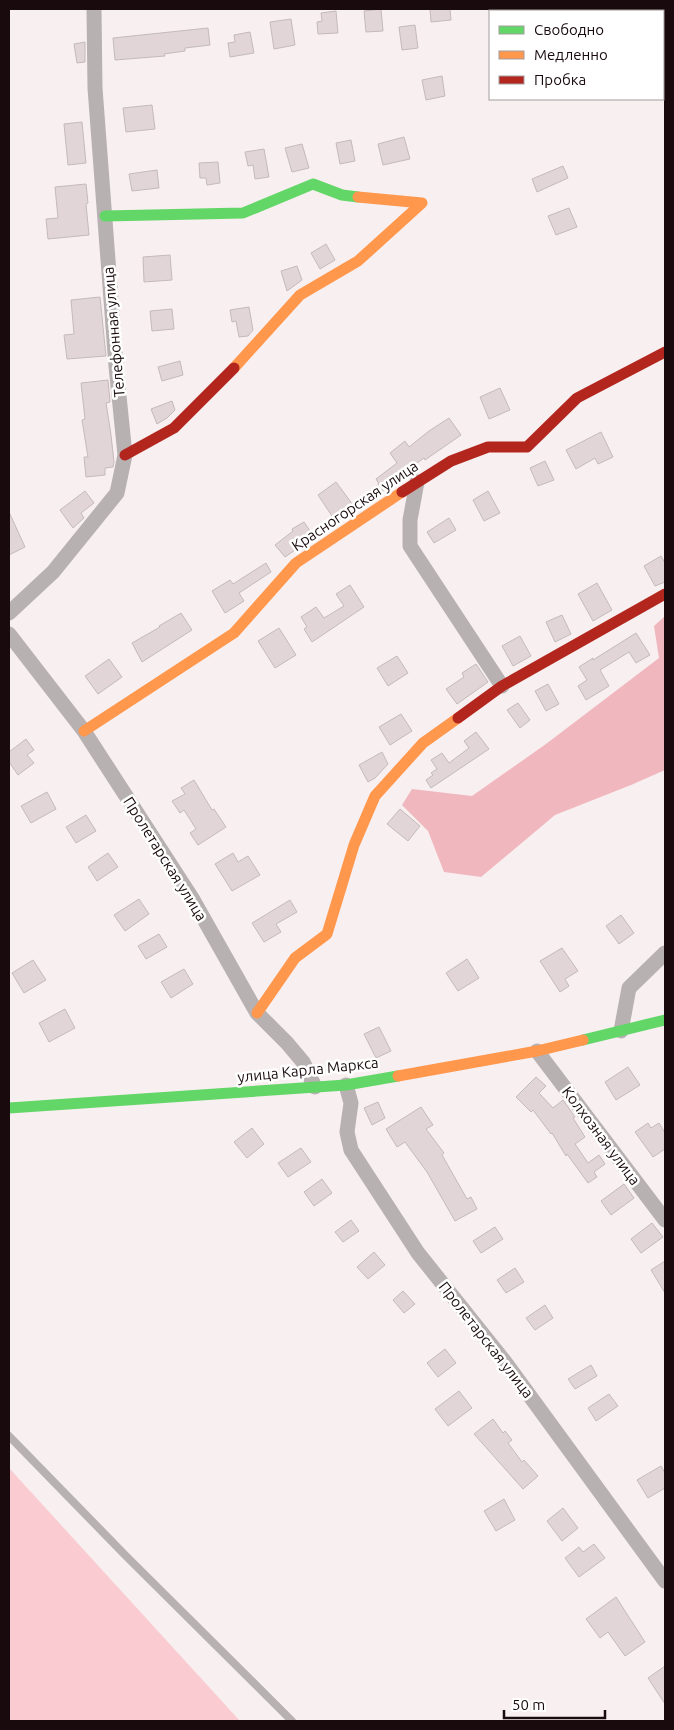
<svg xmlns="http://www.w3.org/2000/svg" width="674" height="1730" font-family="Ubuntu,sans-serif">
	<style>
		.green { fill: #faccd1 }
		.forest { fill: #f0b7be }
		.building { fill: #e1d5d7; stroke: #c5babb }
		.lines { fill: none; stroke-linecap: round; stroke-linejoin: round }
		.lane { stroke: #b7b1b2; stroke-width: 8 }
		.street { stroke: #b7b1b2; stroke-width: 15 }
		.fast { stroke: #63d668; stroke-width: 11 }
		.slow { stroke: #ff974d; stroke-width: 11 }
		.jam { stroke: #b3261e; stroke-width: 11 }
		.labels { text-anchor: middle; stroke-width: 5; stroke-linejoin: round; paint-order: stroke }
		.street-label { font-size: 15px; fill: #190b0d; stroke: #fff }
	</style>
	<rect width="100%" height="100%" fill="#f8eff0"/>
	<polygon class="green" points="9,1468 240,1721 9,1721"/>
	<polygon class="forest" points="665,616 665,770 631,785 555,815 481,877 444,872 428,831 402,805 412,789 472,796 546,744 659,658 654,626"/>
	<g class="building">
		<polygon points="381,9 383,31 366,32 364,11"/>
		<polygon points="430,9 450,9 451,20 431,22"/>
		<polygon points="336,11 338,33 318,34 317,22 322,21 321,13"/>
		<polygon points="291,19 295,45 274,49 270,22"/>
		<polygon points="415,25 418,48 402,50 399,27"/>
		<polygon points="208,28 210,45 185,48 185,51 164,54 165,56 115,60 113,38"/>
		<polygon points="250,32 254,53 230,57 228,43 235,42 234,35"/>
		<polygon points="85,42 85,62 77,63 74,44"/>
		<polygon points="442,76 445,96 426,100 422,80"/>
		<polygon points="152,105 155,129 126,132 123,108"/>
		<polygon points="82,122 86,163 68,165 64,124"/>
		<polygon points="404,137 410,159 383,165 378,144"/>
		<polygon points="351,140 355,161 340,164 336,143"/>
		<polygon points="302,144 309,168 292,172 285,148"/>
		<polygon points="264,149 269,177 255,179 253,165 248,166 245,152"/>
		<polygon points="218,162 220,183 207,185 206,178 200,178 199,163"/>
		<polygon points="563,166 568,178 537,192 532,179"/>
		<polygon points="157,170 159,188 132,191 129,174"/>
		<polygon points="86,184 88,203 86,204 89,235 48,239 46,219 58,218 55,187"/>
		<polygon points="569,208 577,227 556,235 548,216"/>
		<polygon points="326,244 335,260 320,269 311,253"/>
		<polygon points="170,255 172,280 144,282 143,257"/>
		<polygon points="297,266 302,280 287,291 281,271"/>
		<polygon points="100,297 106,356 67,359 64,335 74,334 71,300"/>
		<polygon points="249,307 253,330 248,336 239,337 236,321 232,322 230,310"/>
		<polygon points="172,309 174,329 152,331 150,311"/>
		<polygon points="180,361 183,375 162,381 158,367"/>
		<polygon points="108,380 110,402 106,403 111,435 114,462 113,467 105,468 105,475 86,477 84,457 88,457 82,420 85,419 81,383"/>
		<polygon points="500,388 510,410 489,419 480,397"/>
		<polygon points="172,401 175,410 167,418 157,424 151,409"/>
		<polygon points="449,418 461,435 425,460 424,458 391,482 392,484 374,497 370,491 379,484 376,479 397,463 390,453 405,441 409,447 429,431"/>
		<polygon points="601,432 613,457 598,464 595,458 576,469 566,450"/>
		<polygon points="545,461 554,480 538,486 530,468"/>
		<polygon points="336,482 356,509 336,522 318,495"/>
		<polygon points="85,491 94,503 81,513 84,518 73,528 60,510"/>
		<polygon points="488,491 500,513 484,521 473,500"/>
		<polygon points="9,512 25,547 9,555"/>
		<polygon points="449,518 456,530 434,543 427,532"/>
		<polygon points="304,522 314,537 285,557 275,545 293,531 292,529"/>
		<polygon points="661,556 665,563 665,582 655,586 644,566"/>
		<polygon points="266,563 271,572 239,593 244,601 225,613 212,591 230,580 233,584"/>
		<polygon points="597,583 612,610 593,621 578,594"/>
		<polygon points="350,585 364,607 312,642 304,629 307,627 301,617 316,607 324,618 344,606 336,594"/>
		<polygon points="181,613 192,630 142,662 132,643 160,627 159,626"/>
		<polygon points="562,615 571,634 555,642 546,622"/>
		<polygon points="279,628 296,655 275,668 258,641"/>
		<polygon points="636,633 650,655 636,663 629,652 600,670 609,686 586,700 578,686 587,680 579,667 593,658 593,660"/>
		<polygon points="520,636 531,656 513,666 502,646"/>
		<polygon points="397,656 408,673 388,686 377,668"/>
		<polygon points="109,659 122,677 98,694 85,676"/>
		<polygon points="476,664 488,682 457,704 446,689 464,677 462,673"/>
		<polygon points="548,684 559,704 546,711 535,691"/>
		<polygon points="518,703 530,720 520,728 507,710"/>
		<polygon points="401,714 412,731 390,745 379,727"/>
		<polygon points="476,732 489,749 431,788 426,780 433,775 431,773 437,769 431,760 442,753 449,763 469,748 464,741"/>
		<polygon points="26,739 34,750 27,755 34,763 18,775 9,762 9,752"/>
		<polygon points="382,752 388,764 375,778 368,782 359,765"/>
		<polygon points="194,780 212,810 214,809 226,827 198,845 190,833 196,829 184,810 180,813 172,801 185,794 181,788"/>
		<polygon points="47,792 56,809 31,823 21,806"/>
		<polygon points="400,809 420,826 408,841 387,824"/>
		<polygon points="86,815 96,831 76,843 66,827"/>
		<polygon points="108,853 118,867 97,881 88,867"/>
		<polygon points="233,853 238,862 248,856 260,875 232,891 215,864"/>
		<polygon points="139,899 149,914 125,931 114,915"/>
		<polygon points="290,900 297,912 276,924 281,932 264,942 252,923"/>
		<polygon points="621,915 634,933 619,944 606,926"/>
		<polygon points="159,934 167,947 146,959 138,946"/>
		<polygon points="562,948 578,971 565,979 569,986 560,992 540,961"/>
		<polygon points="467,959 479,978 458,991 446,973"/>
		<polygon points="33,960 46,980 24,993 12,973"/>
		<polygon points="184,969 193,984 171,998 161,982"/>
		<polygon points="65,1009 75,1028 49,1042 39,1023"/>
		<polygon points="379,1027 391,1051 376,1058 364,1034"/>
		<polygon points="628,1067 640,1085 616,1100 605,1082"/>
		<polygon points="536,1077 546,1086 539,1093 553,1108 563,1100 575,1117 573,1118 585,1137 575,1144 588,1163 599,1155 605,1164 594,1172 597,1177 588,1183 567,1154 566,1156 552,1133 551,1134 533,1110 531,1112 516,1097"/>
		<polygon points="378,1102 385,1118 372,1125 364,1108"/>
		<polygon points="421,1107 433,1125 426,1129 444,1153 442,1155 467,1199 471,1197 477,1209 455,1221 427,1172 405,1142 397,1147 386,1129"/>
		<polygon points="648,1123 651,1128 659,1123 665,1133 665,1149 653,1157 635,1132"/>
		<polygon points="252,1128 264,1144 247,1158 234,1142"/>
		<polygon points="301,1148 311,1162 288,1177 278,1163"/>
		<polygon points="322,1179 332,1193 314,1206 304,1192"/>
		<polygon points="624,1184 634,1198 611,1215 601,1201"/>
		<polygon points="351,1220 359,1231 343,1242 335,1232"/>
		<polygon points="652,1223 663,1237 641,1253 631,1239"/>
		<polygon points="495,1227 503,1239 481,1253 473,1241"/>
		<polygon points="374,1252 385,1265 368,1279 357,1267"/>
		<polygon points="665,1261 665,1293 651,1270"/>
		<polygon points="515,1268 524,1282 506,1293 497,1280"/>
		<polygon points="403,1291 415,1304 404,1313 393,1300"/>
		<polygon points="545,1305 553,1318 535,1330 526,1318"/>
		<polygon points="445,1349 456,1363 438,1377 427,1363"/>
		<polygon points="591,1365 597,1376 575,1389 568,1379"/>
		<polygon points="459,1391 472,1408 448,1426 435,1409"/>
		<polygon points="609,1394 618,1406 596,1421 588,1408"/>
		<polygon points="493,1419 503,1433 505,1431 512,1440 508,1443 522,1462 524,1460 538,1476 523,1489 474,1434"/>
		<polygon points="661,1466 665,1473 665,1488 648,1498 637,1480"/>
		<polygon points="504,1499 515,1520 496,1531 484,1511"/>
		<polygon points="563,1508 578,1528 562,1541 547,1521"/>
		<polygon points="594,1544 605,1558 579,1577 565,1558 579,1547 583,1552"/>
		<polygon points="616,1597 645,1642 625,1656 608,1632 600,1638 586,1619"/>
		<polygon points="665,1666 665,1704 648,1678"/>
	</g>
	<g class="lines">
		<polyline class="lane" points="9,1436 127,1557 292,1721"/>
		<g class="street">
			<polyline points="417,482 410,520 410,546 502,686"/>
			<polyline points="9,613 53,572 117,493 125,455 116,366 95,88 94,9"/>
			<polyline points="9,634 84,731 192,898 257,1013 287,1043 303,1062 315,1087"/>
			<polyline points="621,1031 629,988 665,953"/>
			<polyline points="537,1051 665,1220"/>
			<polyline points="346,1085 351,1103 347,1132 351,1150 418,1253 505,1362 665,1581"/>
		</g>
		<g class="fast">
			<polyline points="105,216 243,213 313,184 342,195 358,197"/>
			<polyline points="583,1040 665,1020"/>
			<polyline points="9,1108 346,1085 398,1076"/>
		</g>
		<g class="slow">
			<polyline points="234,368 300,295 358,261 422,203 358,197"/>
			<polyline points="84,731 234,633 296,563 402,492"/>
			<polyline points="257,1013 295,958 327,934 354,845 375,796 423,743 458,718"/>
			<polyline points="398,1076 537,1051 583,1040"/>
		</g>
		<g class="jam">
			<polyline points="125,455 174,428 234,368"/>
			<polyline points="402,492 451,461 488,447 527,447 577,398 665,352"/>
			<polyline points="458,718 502,686 665,594"/>
		</g>
	</g>
	<g class="labels">
		<g class="street-label">
			<text transform="translate(114 332) rotate(-95)" y="5">Телефонная улица</text>
			<text transform="translate(355 506) rotate(-34)" y="5">Красногорская улица</text>
			<text transform="translate(165 859) rotate(58)" y="5">Пролетарская улица</text>
			<text transform="translate(308 1070) rotate(-6)" y="5">улица Карла Маркса</text>
			<text transform="translate(601 1136) rotate(53)" y="5">Колхозная улица</text>
			<text transform="translate(486 1340) rotate(52)" y="5">Пролетарская улица</text>
		</g>
	</g>
	<rect width="674" height="1730" fill="none" stroke="#190b0d" stroke-width="20"/>
	<rect x="489" y="10" width="175" height="90" fill="#ffffff" stroke="#a39d9e"/>
	<rect x="499" y="26" width="25" height="8" fill="#63d668" stroke="#a39d9e"/>
	<text x="534" y="35" font-size="15" fill="#190b0d">Свободно</text>
	<rect x="499" y="51" width="25" height="8" fill="#ff974d" stroke="#a39d9e"/>
	<text x="534" y="60" font-size="15" fill="#190b0d">Медленно</text>
	<rect x="499" y="76" width="25" height="8" fill="#b3261e" stroke="#a39d9e"/>
	<text x="534" y="85" font-size="15" fill="#190b0d">Пробка</text>
	<path d="M504 1710v8h101v-8" fill="none" stroke="#190b0d" stroke-width="2.5"/>
	<text x="512" y="1710" font-size="15" fill="#190b0d" stroke="#ffffff" stroke-width="4" paint-order="stroke">50 m</text>
</svg>
